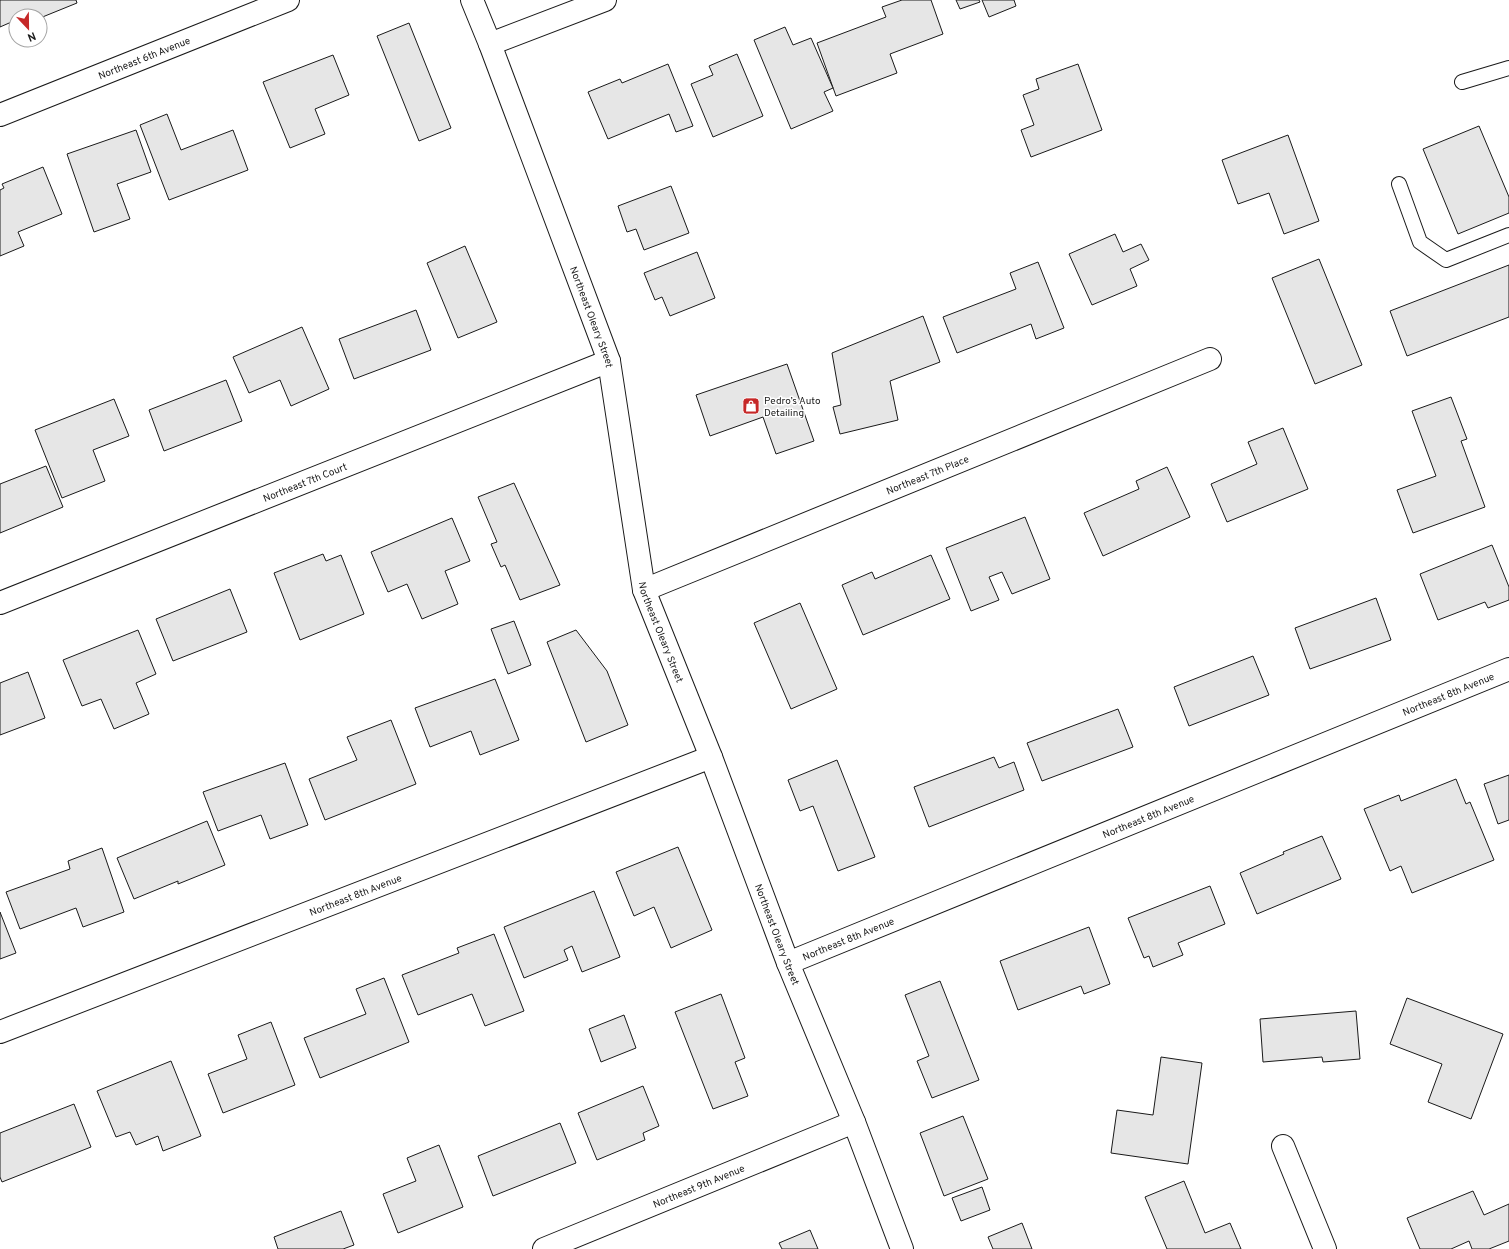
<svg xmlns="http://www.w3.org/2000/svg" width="1509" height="1249" font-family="Overpass,sans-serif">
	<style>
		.building { fill: #e6e6e6; stroke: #1a1a1a }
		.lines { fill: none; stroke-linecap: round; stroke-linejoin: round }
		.lane-casing { stroke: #1a1a1a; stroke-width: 16 }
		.street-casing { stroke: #1a1a1a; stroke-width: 24 }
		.secondary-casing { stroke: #1a1a1a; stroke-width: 24 }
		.lane { stroke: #fff; stroke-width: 14 }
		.street { stroke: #fff; stroke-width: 22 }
		.secondary { stroke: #fff; stroke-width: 22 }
		.labels { text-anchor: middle; stroke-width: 3; stroke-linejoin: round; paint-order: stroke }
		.street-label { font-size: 10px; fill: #1a1a1a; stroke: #fff }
		.poi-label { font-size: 10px; fill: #1a1a1a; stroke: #fff; text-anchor: start }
	</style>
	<rect width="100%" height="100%" fill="#fff"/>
	<g class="building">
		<polygon points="0,0 76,0 77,3 40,18 40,16 33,16 32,14 27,16 16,16 16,20 0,27"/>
		<polygon points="902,0 931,0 943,34 890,54 897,73 836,96 817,43 886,17 882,7"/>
		<polygon points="956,0 979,0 980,2 960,9"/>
		<polygon points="982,0 1014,0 1016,6 989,17"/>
		<polygon points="409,23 451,128 419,141 377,36"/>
		<polygon points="785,27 793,45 811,38 833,88 824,92 833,111 791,129 754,40"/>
		<polygon points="737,54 763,116 713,137 691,84 713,75 709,66"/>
		<polygon points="333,55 349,95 315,109 325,134 290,148 263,82"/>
		<polygon points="668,64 693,126 676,132 669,114 608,139 588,92 620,79 622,83"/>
		<polygon points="1078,64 1102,130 1031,157 1021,130 1034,125 1023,95 1039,89 1036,79"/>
		<polygon points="167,114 181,150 233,130 248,170 169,200 140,125"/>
		<polygon points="1479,126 1509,197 1509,213 1458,234 1423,149"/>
		<polygon points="136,130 151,172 117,184 130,219 94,232 67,154"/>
		<polygon points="1288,135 1319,221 1284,234 1269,193 1238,204 1222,160"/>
		<polygon points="43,167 62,214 18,232 24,246 0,256 0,190 4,188 2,184"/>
		<polygon points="671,186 689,233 644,250 636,229 627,232 618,206"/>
		<polygon points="1115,234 1123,252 1141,244 1149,260 1130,269 1137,286 1092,305 1069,254"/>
		<polygon points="465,246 497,322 458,338 427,263"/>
		<polygon points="697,252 715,298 670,316 662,297 655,300 644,273"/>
		<polygon points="1319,259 1362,365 1315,384 1272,278"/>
		<polygon points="1038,262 1064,328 1036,339 1031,324 957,353 943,317 1016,289 1010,273"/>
		<polygon points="1509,265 1509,317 1407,356 1390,311"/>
		<polygon points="416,310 431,350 354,379 339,339"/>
		<polygon points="923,316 940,362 890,381 898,420 840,434 833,407 841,405 832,353"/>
		<polygon points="302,327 329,389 291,406 280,380 249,393 233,357"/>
		<polygon points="787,364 814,441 776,454 763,417 710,436 696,395"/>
		<polygon points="226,380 242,421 164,451 149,410"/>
		<polygon points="1451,397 1467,439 1461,441 1485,507 1413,533 1397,490 1436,476 1412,411"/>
		<polygon points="114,399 129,436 93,450 105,481 62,498 35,430"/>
		<polygon points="1283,428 1308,489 1227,522 1211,484 1257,464 1248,442"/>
		<polygon points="46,466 63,507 0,533 0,484"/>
		<polygon points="1167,467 1190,517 1103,556 1084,513 1139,489 1136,481"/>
		<polygon points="514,483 560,585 520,600 505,565 501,567 491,544 497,542 478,497"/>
		<polygon points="1025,517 1050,579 1012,594 1002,572 989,577 999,600 971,611 946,548"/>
		<polygon points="452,518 470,561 445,571 458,604 422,619 407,584 388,592 371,552"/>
		<polygon points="1492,545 1509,587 1509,600 1488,608 1485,602 1438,620 1420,574"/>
		<polygon points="323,554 326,561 341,555 364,614 300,640 274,573"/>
		<polygon points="931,555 950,599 863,635 842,585 872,572 875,579"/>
		<polygon points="230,589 247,632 173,661 156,619"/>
		<polygon points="1376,598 1391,640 1310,669 1295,628"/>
		<polygon points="800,603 837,689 791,709 754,623"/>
		<polygon points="514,621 531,665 508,674 491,629"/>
		<polygon points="138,630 156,674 136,683 149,714 114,729 101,699 82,706 63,660"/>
		<polygon points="576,630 607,671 628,725 586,742 547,642"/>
		<polygon points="1253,656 1269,695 1189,726 1174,687"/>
		<polygon points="28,672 45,718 0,735 0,683"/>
		<polygon points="495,679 519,740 480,755 471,731 430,747 415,708"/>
		<polygon points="1118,709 1133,747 1042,781 1027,743"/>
		<polygon points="391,720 416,784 325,820 309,779 357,760 347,737"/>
		<polygon points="994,757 999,768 1014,762 1024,790 929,827 914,787"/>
		<polygon points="837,760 875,857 838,871 813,806 800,811 788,780"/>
		<polygon points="285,763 308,825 270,839 261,815 218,831 203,792"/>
		<polygon points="1509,775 1509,820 1498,824 1484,784"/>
		<polygon points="1456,779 1466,804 1470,802 1494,860 1412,893 1401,866 1390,871 1364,809 1399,795 1401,801"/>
		<polygon points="207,821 225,865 178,884 178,881 134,899 117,858"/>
		<polygon points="1322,836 1341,879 1257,914 1240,873 1284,854 1283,852"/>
		<polygon points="678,847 712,930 671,948 654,907 634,916 616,872"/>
		<polygon points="102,848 124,912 83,927 76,908 20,929 6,892 70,869 68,861"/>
		<polygon points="1210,886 1225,924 1178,943 1183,955 1153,967 1149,956 1144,958 1128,918"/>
		<polygon points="594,891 620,957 582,972 572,946 564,950 568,960 524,978 504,927"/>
		<polygon points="0,912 16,953 0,959"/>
		<polygon points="1089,927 1110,984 1084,994 1081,986 1018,1010 1000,961"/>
		<polygon points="494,934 524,1011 485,1026 472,994 418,1015 402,975 459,953 457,948"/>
		<polygon points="384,978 409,1042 320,1078 304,1038 366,1014 356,989"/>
		<polygon points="940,981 979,1080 932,1098 917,1061 929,1056 905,995"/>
		<polygon points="721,994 745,1058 735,1062 748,1096 713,1109 675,1012"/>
		<polygon points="1407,998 1503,1034 1471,1119 1428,1102 1442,1064 1390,1044"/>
		<polygon points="1356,1011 1360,1059 1323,1062 1322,1057 1263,1062 1260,1019"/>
		<polygon points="624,1015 636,1048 601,1062 589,1029"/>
		<polygon points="271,1022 295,1085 223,1113 208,1074 247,1059 238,1035"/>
		<polygon points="1161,1057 1202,1063 1188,1164 1111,1153 1117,1110 1153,1115"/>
		<polygon points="171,1061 201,1136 163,1151 158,1136 136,1145 130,1132 116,1137 97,1091"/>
		<polygon points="643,1086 659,1126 643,1133 645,1140 597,1160 578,1113"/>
		<polygon points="74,1104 91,1147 2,1182 0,1177 0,1133"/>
		<polygon points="963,1116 988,1179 944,1196 920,1133"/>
		<polygon points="560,1123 576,1163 493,1196 478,1156"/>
		<polygon points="439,1145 463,1207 398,1233 383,1194 416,1181 407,1158"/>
		<polygon points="1184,1181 1205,1233 1230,1223 1241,1249 1167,1249 1145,1197"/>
		<polygon points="982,1187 990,1210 961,1221 952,1198"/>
		<polygon points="1473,1191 1484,1215 1509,1204 1509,1241 1489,1249 1472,1249 1469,1241 1451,1249 1420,1249 1407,1218"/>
		<polygon points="341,1211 354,1245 343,1249 278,1249 274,1237"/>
		<polygon points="1022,1223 1032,1249 993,1249 988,1237"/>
		<polygon points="810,1230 818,1249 782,1249 779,1243"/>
	</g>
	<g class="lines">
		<g class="lane-casing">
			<g id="lane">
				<polyline points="1462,82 1509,68"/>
				<polyline points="1399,184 1420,242 1446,260 1509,235"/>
			</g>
		</g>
		<g class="street-casing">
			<g id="street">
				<polyline points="490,44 605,0"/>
				<path id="s1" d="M 0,115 L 288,0"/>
				<path id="s2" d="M 644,590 L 1210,359"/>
				<path id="s3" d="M 0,603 L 609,361"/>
				<path id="s4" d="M 788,963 L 1509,669"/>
				<path id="s5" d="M 0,1032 L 711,757"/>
				<polyline points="1283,1146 1325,1249"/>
				<path id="s6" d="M 544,1249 L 854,1122"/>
			</g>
		</g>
		<g class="secondary-casing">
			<g id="secondary">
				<path id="s7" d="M 472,0 L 490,44 L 609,361 L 644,590 L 711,757 L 788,963 L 854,1122 L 902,1249"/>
			</g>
		</g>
		<use href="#lane" class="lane"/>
		<use href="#street" class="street"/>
		<use href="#secondary" class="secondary"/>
	</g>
	<defs>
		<g id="shop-square" transform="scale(0.9)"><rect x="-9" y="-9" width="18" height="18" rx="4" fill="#c62828" stroke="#fff"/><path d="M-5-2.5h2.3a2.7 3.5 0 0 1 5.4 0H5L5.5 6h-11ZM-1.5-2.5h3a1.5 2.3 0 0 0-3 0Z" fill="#fff"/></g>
	</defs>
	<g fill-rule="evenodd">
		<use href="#shop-square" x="751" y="406"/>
	</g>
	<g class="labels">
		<g class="street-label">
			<text dy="4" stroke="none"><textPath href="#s1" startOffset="155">Northeast 6th Avenue</textPath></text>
			<text dy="4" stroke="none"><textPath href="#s7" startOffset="339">Northeast Oleary Street</textPath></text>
			<text dy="4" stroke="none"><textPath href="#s2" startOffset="306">Northeast 7th Place</textPath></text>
			<text dy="4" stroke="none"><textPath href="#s3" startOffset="328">Northeast 7th Court</textPath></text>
			<text dy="4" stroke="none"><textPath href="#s7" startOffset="663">Northeast Oleary Street</textPath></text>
			<text dy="4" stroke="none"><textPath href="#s4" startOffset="713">Northeast 8th Avenue</textPath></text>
			<text dy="4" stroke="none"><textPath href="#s4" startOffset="389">Northeast 8th Avenue</textPath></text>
			<text dy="4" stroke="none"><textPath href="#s5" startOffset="381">Northeast 8th Avenue</textPath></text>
			<text dy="4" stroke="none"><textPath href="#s7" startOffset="987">Northeast Oleary Street</textPath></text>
			<text dy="4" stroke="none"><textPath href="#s4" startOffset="65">Northeast 8th Avenue</textPath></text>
			<text dy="4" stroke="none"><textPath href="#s6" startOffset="167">Northeast 9th Avenue</textPath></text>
		</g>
		<g class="poi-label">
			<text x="764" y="404">Pedro’s Auto<tspan x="764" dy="12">Detailing</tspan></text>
		</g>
	</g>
	<g transform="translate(28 28) rotate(158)"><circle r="19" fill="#ffffff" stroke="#a3a3a3"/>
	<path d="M0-3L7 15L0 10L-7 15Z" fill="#c62828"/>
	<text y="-6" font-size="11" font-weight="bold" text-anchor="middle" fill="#1a1a1a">N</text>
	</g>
</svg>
